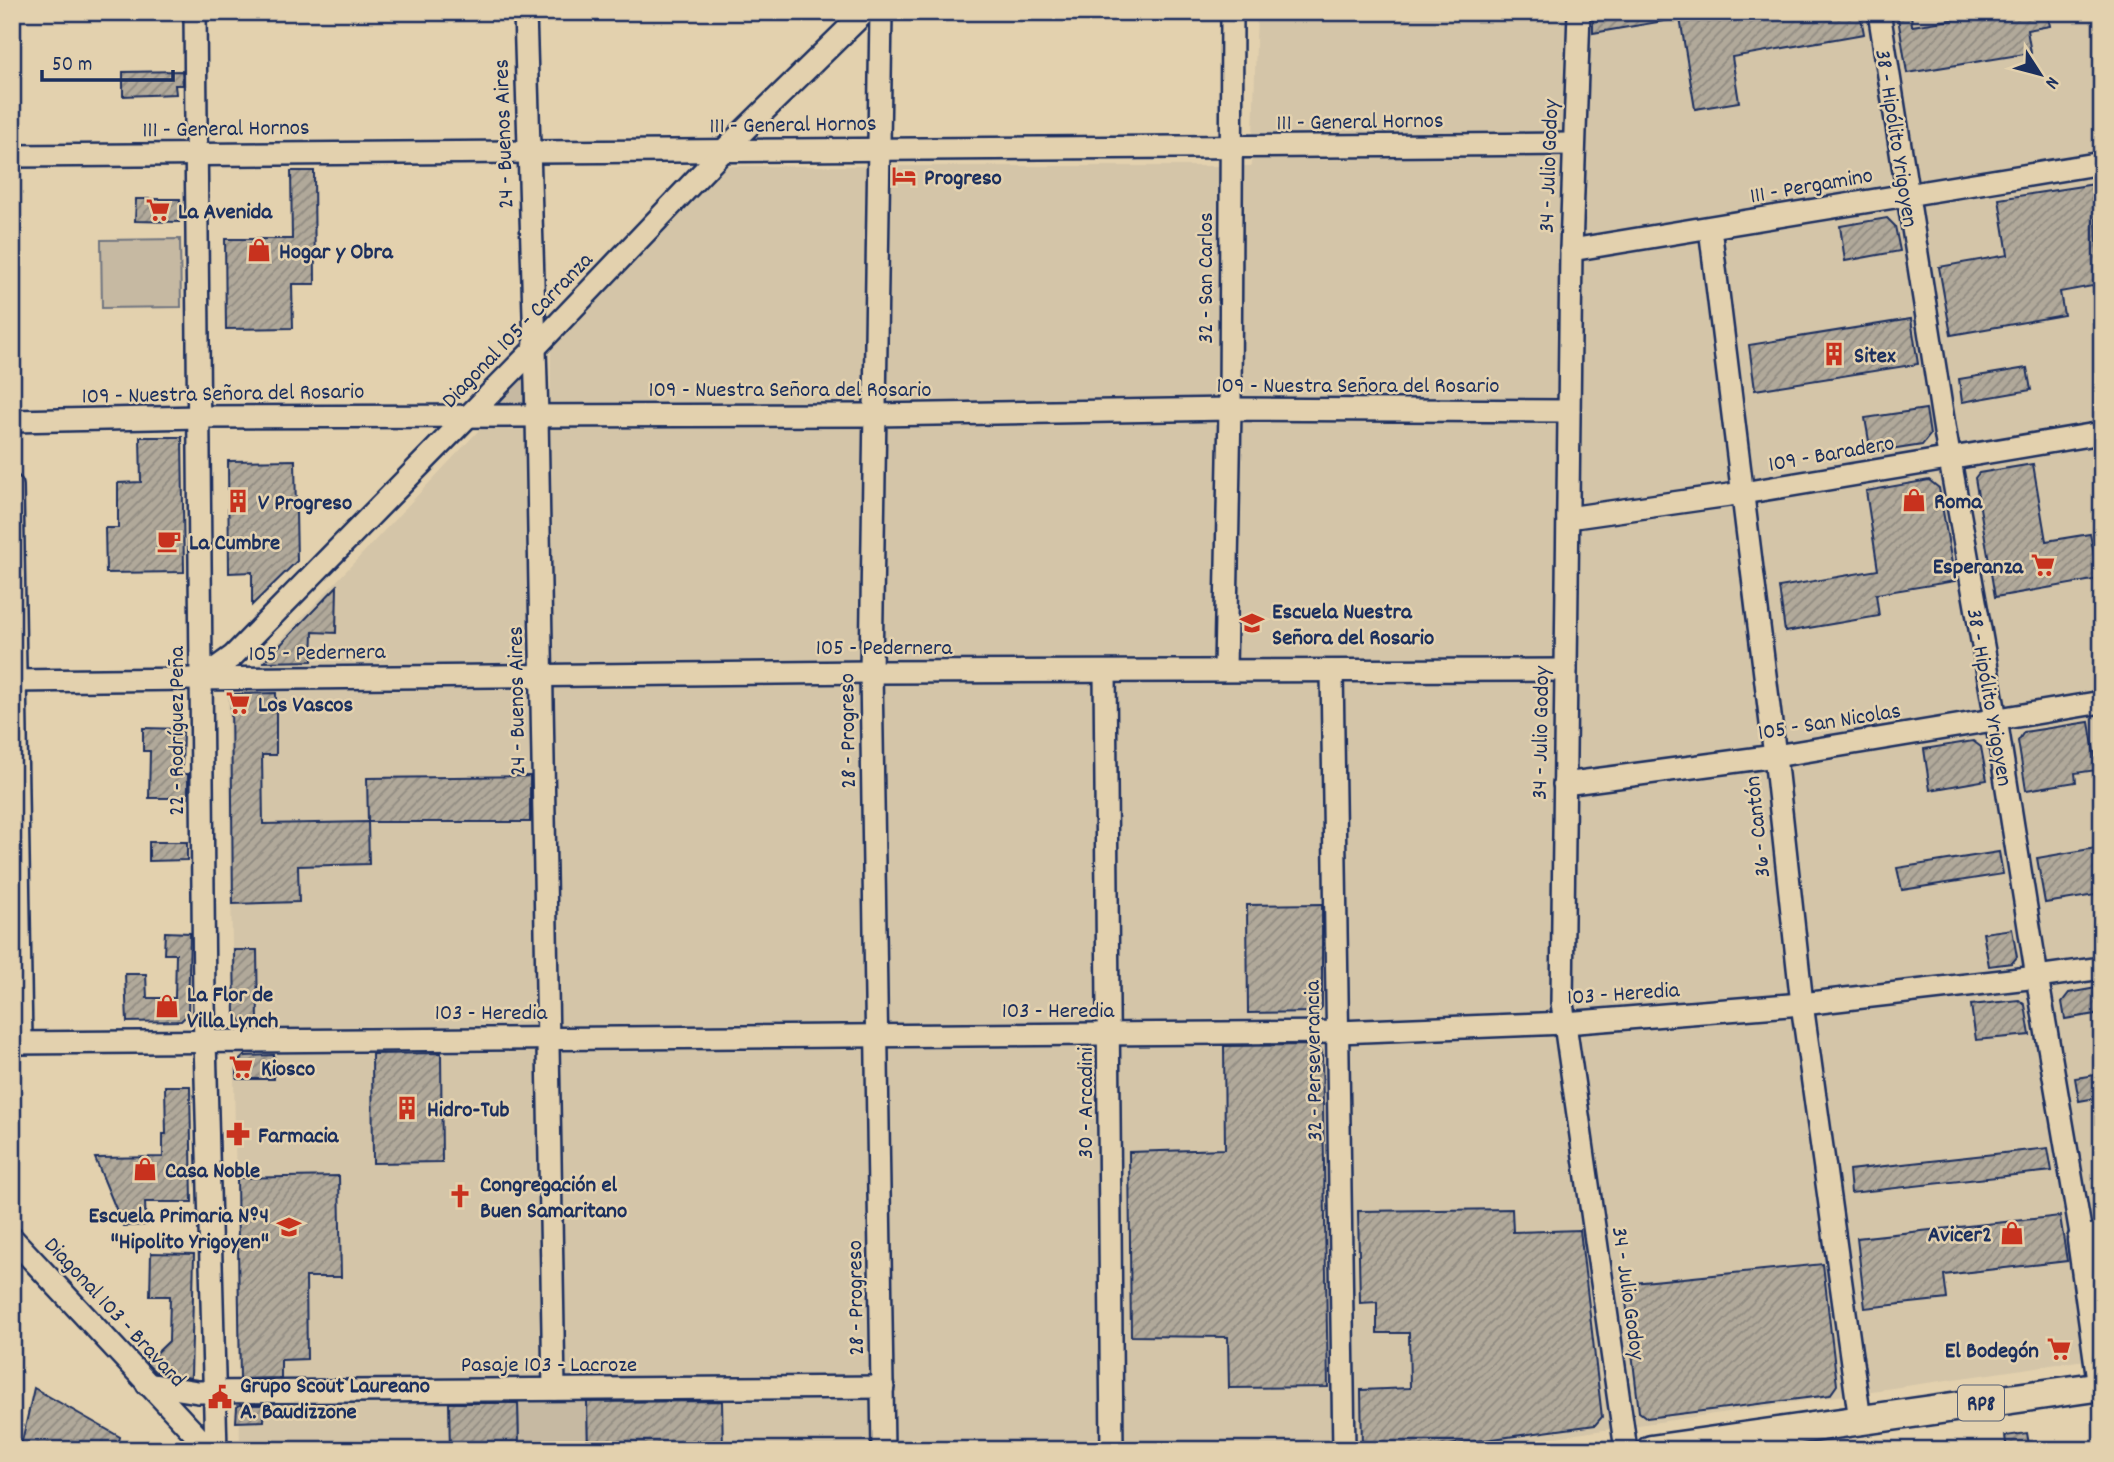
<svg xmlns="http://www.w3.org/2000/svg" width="2114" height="1462" font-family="Dekko,sans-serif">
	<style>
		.built { fill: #d4c5a8 }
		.park { fill: #c6b9a2; stroke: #707480; stroke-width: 2 }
		.building { fill: url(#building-hatch); stroke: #1b2f5e; stroke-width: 2 }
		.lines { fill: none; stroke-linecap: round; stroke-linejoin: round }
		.minor-casing { stroke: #1b2f5e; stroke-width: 26 }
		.major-casing { stroke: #1b2f5e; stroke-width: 33 }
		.minor { stroke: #e3d1ae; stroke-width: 21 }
		.major { stroke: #e3d1ae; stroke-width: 28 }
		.labels { text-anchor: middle; stroke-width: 5; stroke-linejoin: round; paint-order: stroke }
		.shield { fill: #e3d1ae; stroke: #576076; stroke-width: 2 }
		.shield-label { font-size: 21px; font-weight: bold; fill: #1b2f5e }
		.street-label { font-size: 23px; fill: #1b2f5e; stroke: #e3d1ae }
		.poi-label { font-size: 23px; font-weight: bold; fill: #1b2f5e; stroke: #e3d1ae; text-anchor: start }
	</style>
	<defs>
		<pattern id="building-hatch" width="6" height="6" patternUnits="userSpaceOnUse" patternTransform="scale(1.75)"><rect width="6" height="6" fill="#b1a99a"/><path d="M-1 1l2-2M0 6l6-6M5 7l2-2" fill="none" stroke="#8f8a81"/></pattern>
	</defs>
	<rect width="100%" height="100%" fill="#e3d1ae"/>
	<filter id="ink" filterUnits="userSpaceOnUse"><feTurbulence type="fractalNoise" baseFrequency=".0143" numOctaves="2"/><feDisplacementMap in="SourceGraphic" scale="14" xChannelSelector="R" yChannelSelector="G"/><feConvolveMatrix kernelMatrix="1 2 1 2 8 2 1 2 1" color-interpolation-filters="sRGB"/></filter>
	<g filter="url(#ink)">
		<polygon class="built" points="1257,12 2102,12 2102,1361 2078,1361 1467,1450 240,1450 228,696 481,428 550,427 551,345 725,166 1252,166"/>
		<g class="park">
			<polygon points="2102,182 2102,305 2099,306 2095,184"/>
			<polygon points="180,239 181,307 102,308 101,240"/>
			<polygon points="525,372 524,403 498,404"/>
			<polygon points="587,1400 588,1450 519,1450 518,1401"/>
		</g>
		<g class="building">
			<polygon points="1593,12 1670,12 1670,20 1593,33"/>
			<polygon points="1679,12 1860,12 1864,34 1732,57 1739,102 1695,109"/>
			<polygon points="1897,12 1911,12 1912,26 1982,15 1982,12 2047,12 2050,26 2027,30 2031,53 1907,73"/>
			<polygon points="182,71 183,85 175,85 176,94 123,96 123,72"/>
			<polygon points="291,171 314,171 315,284 292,284 293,328 226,329 225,239 292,239"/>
			<polygon points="2095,184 2098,285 2060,292 2064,315 1951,335 1939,267 2008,255 1999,199"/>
			<polygon points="136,199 180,199 179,222 135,221"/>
			<polygon points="1887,218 1895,226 1900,251 1845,261 1840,226"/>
			<polygon points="1911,319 1918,364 1755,390 1749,345"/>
			<polygon points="2027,368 2031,390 1962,402 1959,379"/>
			<polygon points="1926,409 1930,435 1922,445 1871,453 1865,418"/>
			<polygon points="140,437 182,437 184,572 106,573 105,528 118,528 118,483 141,482"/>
			<polygon points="295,460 297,561 252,605 252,572 229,573 228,461"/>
			<polygon points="2033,464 2046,541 2090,534 2099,579 1995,597 1975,478 1979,473"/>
			<polygon points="1929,480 1939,488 1955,581 1876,594 1879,616 1785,632 1779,587 1878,570 1866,491"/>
			<polygon points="337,586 336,633 313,632 312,661 264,662"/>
			<polygon points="276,693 276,755 262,755 263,824 368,822 369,864 298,866 299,902 233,904 231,697 235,694"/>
			<polygon points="2089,722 2097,770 2075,773 2076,782 2026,790 2018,741 2024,732"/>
			<polygon points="143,728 183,729 182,774 188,774 188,798 149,798 150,751 143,751"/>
			<polygon points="1973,741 1981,747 1987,780 1930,790 1924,749"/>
			<polygon points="530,776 530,822 368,822 367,778"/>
			<polygon points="149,842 187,842 187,860 149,861"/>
			<polygon points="2102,847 2102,894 2045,903 2037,858"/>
			<polygon points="1999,852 2003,874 1902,890 1897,868"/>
			<polygon points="1322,904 1322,1007 1318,1012 1248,1013 1247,905"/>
			<polygon points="2012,929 2017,957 2012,963 1989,966 1983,933"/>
			<polygon points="165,932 190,933 188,1014 181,1021 127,1022 125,974 146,974 147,998 175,998 176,954 164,954"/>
			<polygon points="234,950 257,950 258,1024 244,1024 235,1014"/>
			<polygon points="2102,987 2102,1013 2065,1019 2062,1002 2069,993"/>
			<polygon points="2019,1000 2025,1005 2030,1035 1976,1040 1971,1005"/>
			<polygon points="1315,1045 1322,1051 1328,1387 1229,1388 1228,1337 1131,1336 1129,1152 1225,1149 1224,1046"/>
			<polygon points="441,1053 442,1162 373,1163 372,1054"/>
			<polygon points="274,1055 274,1079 237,1079 237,1063 244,1056"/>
			<polygon points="2102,1074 2102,1097 2079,1101 2075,1078"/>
			<polygon points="165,1086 190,1086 192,1202 145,1202 146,1225 123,1226 95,1158 163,1157 163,1134 166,1134"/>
			<polygon points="2048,1148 2052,1171 1851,1193 1849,1170"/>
			<polygon points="339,1176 341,1277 306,1277 307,1359 281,1360 281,1378 240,1379 237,1178"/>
			<polygon points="1512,1209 1513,1232 1580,1230 1602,1417 1595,1425 1413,1450 1362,1450 1361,1390 1410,1388 1409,1333 1377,1333 1377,1302 1360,1303 1358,1211"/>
			<polygon points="2060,1216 2067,1261 1944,1275 1947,1299 1865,1308 1857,1238"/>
			<polygon points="151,1253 194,1254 191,1378 155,1372 146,1363 169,1341 170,1296 150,1296"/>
			<polygon points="1823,1264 1837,1385 1830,1395 1647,1418 1639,1412 1624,1284"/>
			<polygon points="34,1388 120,1437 117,1450 20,1450"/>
			<polygon points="722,1401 723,1450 588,1450 587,1402"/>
			<polygon points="449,1403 518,1403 519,1449 450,1450"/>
			<polygon points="240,1405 265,1405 264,1421 236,1422 237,1407"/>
			<polygon points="2027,1433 2030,1450 2007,1450 2005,1436"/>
		</g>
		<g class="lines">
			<g class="minor-casing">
				<g id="minor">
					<polyline points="195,12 204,1003 216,1450"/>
					<polyline points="525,12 537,416 554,1389"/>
					<polyline points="881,12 871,672 883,1450"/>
					<polyline points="1579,12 1571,250 1562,1003 1626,1450"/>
					<polyline points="1879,12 1945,432 1996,719 2037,977 2082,1240"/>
					<polyline points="12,156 1574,144"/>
					<polyline points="1710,228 1775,756 1802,1004 1860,1420"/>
					<polyline points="1571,250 2102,163"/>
					<polyline points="12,421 200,417 875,415 1230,409 1569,411"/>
					<polyline points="12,486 21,1042"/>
					<polyline points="1568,518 1743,493 2102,433"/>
					<polyline points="1225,669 1230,409 1232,12"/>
					<polyline points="1332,671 1344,1450"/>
					<polyline points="1105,672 1112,1450"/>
					<polyline points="201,679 233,656 534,349 724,150 865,12"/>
					<polyline points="12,681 871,672 1566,670"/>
					<polyline points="1564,784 1775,756 2102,702"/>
					<polyline points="12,1043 1338,1032 1565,1023 1802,1004 2037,977 2102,968"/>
					<polyline points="12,1238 210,1450"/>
					<polyline points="147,1384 198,1392 883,1387"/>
				</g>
			</g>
			<g class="major-casing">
				<g id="major">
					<polyline points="2102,1238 2082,1240 2102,1383"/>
					<polyline points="1651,1450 2102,1386"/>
				</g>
			</g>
			<use href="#minor" class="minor"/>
			<use href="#major" class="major"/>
		</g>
	</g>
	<defs>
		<g id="hotel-bare" transform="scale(1.89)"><path d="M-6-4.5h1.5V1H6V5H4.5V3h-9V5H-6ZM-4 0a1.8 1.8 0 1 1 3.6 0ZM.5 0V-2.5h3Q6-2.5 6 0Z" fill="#c8321e" stroke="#e3d1ae" stroke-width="2.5" paint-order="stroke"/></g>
		<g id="supermarket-bare" transform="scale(1.89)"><path d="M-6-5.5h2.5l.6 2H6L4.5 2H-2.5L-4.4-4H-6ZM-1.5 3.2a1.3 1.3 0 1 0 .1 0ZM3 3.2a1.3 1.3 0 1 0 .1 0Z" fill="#c8321e" stroke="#e3d1ae" stroke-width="2.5" paint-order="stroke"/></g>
		<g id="shop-bare" transform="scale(1.89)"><path d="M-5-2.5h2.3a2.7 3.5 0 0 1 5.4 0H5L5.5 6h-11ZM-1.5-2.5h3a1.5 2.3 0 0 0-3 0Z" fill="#c8321e" stroke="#e3d1ae" stroke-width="2.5" paint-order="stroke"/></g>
		<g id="building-bare" transform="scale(1.89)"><path d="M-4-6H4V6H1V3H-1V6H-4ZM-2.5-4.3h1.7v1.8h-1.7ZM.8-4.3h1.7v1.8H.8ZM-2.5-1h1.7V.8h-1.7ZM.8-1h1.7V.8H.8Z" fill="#c8321e" stroke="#e3d1ae" stroke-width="2.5" paint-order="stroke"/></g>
		<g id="cafe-bare" transform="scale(1.89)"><path d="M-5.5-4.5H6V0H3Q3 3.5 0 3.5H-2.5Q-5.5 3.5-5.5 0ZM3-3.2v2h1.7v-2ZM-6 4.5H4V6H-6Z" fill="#c8321e" stroke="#e3d1ae" stroke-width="2.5" paint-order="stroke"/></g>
		<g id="school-bare" transform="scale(1.89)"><path d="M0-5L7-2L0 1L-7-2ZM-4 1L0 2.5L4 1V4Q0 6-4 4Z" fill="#c8321e" stroke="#e3d1ae" stroke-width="2.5" paint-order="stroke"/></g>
		<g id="pharmacy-bare" transform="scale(1.89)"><path d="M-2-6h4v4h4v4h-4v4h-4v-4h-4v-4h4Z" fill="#c8321e" stroke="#e3d1ae" stroke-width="2.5" paint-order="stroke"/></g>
		<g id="church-bare" transform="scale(1.89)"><path d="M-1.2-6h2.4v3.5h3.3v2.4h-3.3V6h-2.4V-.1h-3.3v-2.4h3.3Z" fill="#c8321e" stroke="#e3d1ae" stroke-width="2.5" paint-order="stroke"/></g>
		<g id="civic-bare" transform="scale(1.89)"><path d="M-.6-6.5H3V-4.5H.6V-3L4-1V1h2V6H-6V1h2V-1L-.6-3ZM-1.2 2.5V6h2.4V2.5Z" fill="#c8321e" stroke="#e3d1ae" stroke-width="2.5" paint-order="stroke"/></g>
	</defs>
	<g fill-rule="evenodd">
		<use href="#hotel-bare" x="904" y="176"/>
		<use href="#supermarket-bare" x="158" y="210"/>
		<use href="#shop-bare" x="259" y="250"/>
		<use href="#building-bare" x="1834" y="354"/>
		<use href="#shop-bare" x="1914" y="500"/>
		<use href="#building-bare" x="238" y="501"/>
		<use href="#cafe-bare" x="169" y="541"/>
		<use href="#supermarket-bare" x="2043" y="565"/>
		<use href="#school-bare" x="1252" y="623"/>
		<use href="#supermarket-bare" x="238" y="703"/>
		<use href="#shop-bare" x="167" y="1006"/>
		<use href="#supermarket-bare" x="241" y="1067"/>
		<use href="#building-bare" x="407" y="1108"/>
		<use href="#pharmacy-bare" x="238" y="1134"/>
		<use href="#shop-bare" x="145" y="1169"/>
		<use href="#church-bare" x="460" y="1196"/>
		<use href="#school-bare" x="289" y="1227"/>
		<use href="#shop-bare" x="2012" y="1233"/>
		<use href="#supermarket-bare" x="2059" y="1349"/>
		<use href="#civic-bare" x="220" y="1397"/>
	</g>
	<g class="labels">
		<rect class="shield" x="1958" y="1385.5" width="46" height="35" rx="5"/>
		<g class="shield-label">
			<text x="1981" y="1410">RP8</text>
		</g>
		<g class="street-label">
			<text transform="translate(1360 120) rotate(-1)" y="8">111 - General Hornos</text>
			<text transform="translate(793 123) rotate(-1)" y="8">111 - General Hornos</text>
			<text transform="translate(226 127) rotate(-1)" y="8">111 - General Hornos</text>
			<text transform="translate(502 134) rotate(-92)" y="8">24 - Buenos Aires</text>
			<text transform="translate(1898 138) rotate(81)" y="8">38 - Hipólito Yrigoyen</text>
			<text transform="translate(1547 166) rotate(-88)" y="8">34 - Julio Godoy</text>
			<text transform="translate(1811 184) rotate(-10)" y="8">111 - Pergamino</text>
			<text transform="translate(1204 278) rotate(-90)" y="8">32 - San Carlos</text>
			<text transform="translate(516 329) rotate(-46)" y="8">Diagonal 105 - Carranza</text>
			<text x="1358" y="392">109 - Nuestra Señora del Rosario</text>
			<text x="790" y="396">109 - Nuestra Señora del Rosario</text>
			<text transform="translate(223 392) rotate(-1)" y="8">109 - Nuestra Señora del Rosario</text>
			<text transform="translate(1831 452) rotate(-10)" y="8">109 - Baradero</text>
			<text x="884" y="654">105 - Pedernera</text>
			<text transform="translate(317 651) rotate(-1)" y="8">105 - Pedernera</text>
			<text transform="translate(1991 697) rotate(80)" y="8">38 - Hipólito Yrigoyen</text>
			<text transform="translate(515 701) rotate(-91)" y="8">24 - Buenos Aires</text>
			<text transform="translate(1829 720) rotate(-9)" y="8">105 - San Nicolas</text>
			<text transform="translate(175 731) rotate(-90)" y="8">22 - Rodríguez Peña</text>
			<text transform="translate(846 731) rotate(-91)" y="8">28 - Progreso</text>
			<text transform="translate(1539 733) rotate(-89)" y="8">34 - Julio Godoy</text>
			<text transform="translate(1756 827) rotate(-96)" y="8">36 - Cantón</text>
			<text transform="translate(1623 992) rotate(-4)" y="8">103 - Heredia</text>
			<text x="1058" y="1017">103 - Heredia</text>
			<text x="491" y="1019">103 - Heredia</text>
			<text transform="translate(1312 1061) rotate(-91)" y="8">32 - Perseverancia</text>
			<text transform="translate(1084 1103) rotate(-90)" y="8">30 - Arcadini</text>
			<text transform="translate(1630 1293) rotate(82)" y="8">34 - Julio Godoy</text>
			<text transform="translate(854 1298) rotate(-91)" y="8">28 - Progreso</text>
			<text transform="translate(116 1311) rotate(47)" y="8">Diagonal 103 - Bravard</text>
			<text x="549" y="1371">Pasaje 103 - Lacroze</text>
		</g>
		<g class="poi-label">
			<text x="924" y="184">Progreso</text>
			<text x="178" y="218">La Avenida</text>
			<text x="279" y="258">Hogar y Obra</text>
			<text x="1854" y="362">Sitex</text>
			<text x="1934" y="508">Roma</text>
			<text x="258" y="509">V Progreso</text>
			<text x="189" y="549">La Cumbre</text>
			<text x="2023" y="573" text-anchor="end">Esperanza</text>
			<text x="1272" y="618">Escuela Nuestra<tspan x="1272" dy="26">Señora del Rosario</tspan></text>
			<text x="258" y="711">Los Vascos</text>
			<text x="187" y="1001">La Flor de<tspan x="187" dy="26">Villa Lynch</tspan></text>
			<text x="261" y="1075">Kiosco</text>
			<text x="427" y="1116">Hidro-Tub</text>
			<text x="258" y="1142">Farmacia</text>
			<text x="165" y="1177">Casa Noble</text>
			<text x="480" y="1191">Congregación el<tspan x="480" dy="26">Buen Samaritano</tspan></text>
			<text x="269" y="1222" text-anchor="end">Escuela Primaria Nº4<tspan x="269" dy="26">"Hipolito Yrigoyen"</tspan></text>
			<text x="1992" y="1241" text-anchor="end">Avicer2</text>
			<text x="2039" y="1357" text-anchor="end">El Bodegón</text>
			<text x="240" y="1392">Grupo Scout Laureano<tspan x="240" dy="26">A. Baudizzone</tspan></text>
		</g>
	</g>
	<rect width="2114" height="1462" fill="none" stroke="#e3d1ae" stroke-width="42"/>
	<rect x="21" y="21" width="2072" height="1420" fill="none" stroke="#1b2f5e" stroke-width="2.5" filter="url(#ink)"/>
	<g transform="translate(2040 74) rotate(126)" stroke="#e3d1ae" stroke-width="5" paint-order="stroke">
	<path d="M0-5L12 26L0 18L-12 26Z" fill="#1b2f5e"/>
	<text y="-10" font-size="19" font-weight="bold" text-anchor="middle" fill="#1b2f5e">N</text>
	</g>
	<path d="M42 70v10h131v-10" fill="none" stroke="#1b2f5e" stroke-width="3.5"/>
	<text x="52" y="70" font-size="21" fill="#1b2f5e" stroke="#e3d1ae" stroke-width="5" paint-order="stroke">50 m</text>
</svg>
